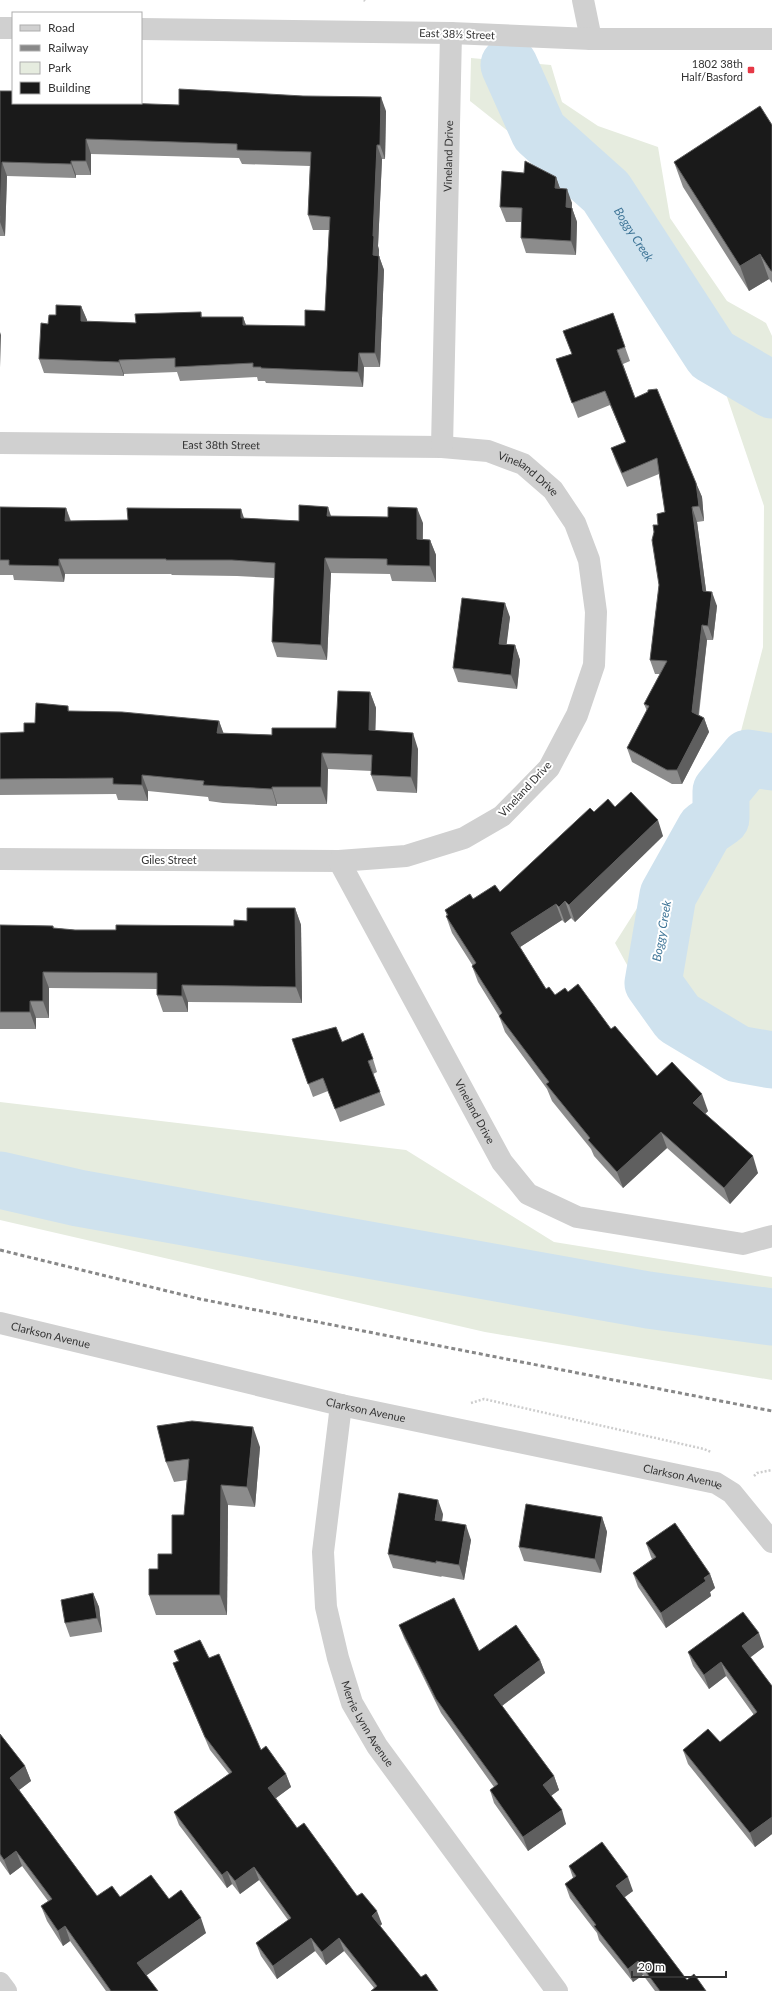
<svg xmlns="http://www.w3.org/2000/svg" width="772" height="1991" font-family="Lato,sans-serif">
	<style>
		.green { fill: #e6ecdf }
		.lines { fill: none; stroke-linecap: round; stroke-linejoin: round }
		.river { stroke: #cfe2ee; stroke-width: 57 }
		.path { stroke: #cdcdcd; stroke-width: 2.5; stroke-dasharray: 2 2; stroke-linecap: butt }
		.minor { stroke: #d0d0d0; stroke-width: 22 }
		.rail { stroke: #888; stroke-width: 3; stroke-dasharray: 4 3; stroke-linecap: butt }
		.wall { fill: #8c8c8c }
		.shaded-wall { fill: #5f5f5f }
		.building { fill: #1a1a1a; stroke: #5f5f5f }
		.poi-dot { fill: #e63946; stroke: #fff; stroke-width: 1.5 }
		.labels { text-anchor: middle; stroke-width: 4; stroke-linejoin: round; paint-order: stroke }
		.street-label { font-size: 11px; fill: #333; stroke: #fff }
		.poi-label { font-size: 11px; fill: #333; stroke: #fff; text-anchor: end }
		.water-label { font-size: 12px; font-style: italic; fill: #3f7597; stroke: #fff }
	</style>
	<rect width="100%" height="100%" fill="#fff"/>
	<g class="green">
		<polygon points="471,58 551,65 562,102 598,126 658,147 670,218 727,301 766,323 772,336 772,1081 664,1032 615,943 735,754 763,647 764,506 726,394 592,208 528,147 470,101"/>
		<polygon points="0,1102 406,1150 554,1242 772,1277 772,1380 485,1332 0,1220"/>
	</g>
	<g class="lines">
		<g class="river">
			<path id="s1" d="M 509,65 L 539,132 L 606,192 L 712,355 L 772,390"/>
			<polyline points="772,762 748,758 721,791 721,818 705,829 668,895 653,983 678,1018 738,1054 772,1060"/>
			<polyline points="0,1180 78,1198 648,1300 772,1317"/>
		</g>
		<g class="path">
			<polyline points="364,0 365,1"/>
			<polyline points="471,1403 484,1399 704,1449 711,1452"/>
			<polyline points="754,1476 757,1473 772,1470"/>
		</g>
		<g class="minor">
			<polyline points="583,0 591,39"/>
			<polyline points="0,28 13,28"/>
			<polyline points="141,29 451,33 591,39 772,39"/>
			<path id="s2" d="M 0,443 L 442,447 L 488,451 L 523,464 L 553,490 L 575,523 L 589,560 L 596,612 L 594,665 L 577,715 L 549,768 L 502,816 L 464,838 L 406,856 L 339,861 L 0,859"/>
			<path id="s3" d="M 442,447 L 451,33"/>
			<path id="s4" d="M 339,861 L 502,1162 L 528,1194 L 577,1217 L 743,1244 L 772,1236"/>
			<path id="s5" d="M 0,1323 L 341,1405 L 716,1483 L 732,1493 L 772,1542"/>
			<path id="s6" d="M 341,1405 L 323,1552 L 326,1607 L 338,1658 L 352,1703 L 377,1746 L 557,1991"/>
			<polyline points="0,1983 6,1991"/>
		</g>
		<polyline class="rail" points="0,1250 200,1299 772,1411"/>
	</g>
	<g class="wall">
		<polygon points="0,91 13,103 386,111 385,159 382,159 378,246 379,250 379,256 384,270 380,367 364,367 363,387 266,383 265,381 258,381 257,377 180,381 177,372 124,374 124,376 44,373 39,359 48,324 56,315 81,306 87,320 86,322 136,323 201,312 202,317 243,317 246,325 305,326 325,311 329,230 313,230 308,215 310,166 242,164 239,158 91,154 91,175 76,175 76,178 7,176 5,236 0,236"/>
		<polygon points="772,125 772,283 769,279 749,291 683,187 674,162"/>
		<polygon points="556,177 560,189 572,203 572,208 577,222 576,255 526,253 521,238 521,222 506,222 500,207"/>
		<polygon points="613,313 630,361 623,364 635,398 696,483 702,497 704,521 697,522 706,591 717,606 713,640 707,640 699,715 704,718 709,732 682,784 672,784 632,762 627,748 647,711 644,704 660,674 655,674 650,660 659,585 658,525 665,512 659,474 627,487 616,462 611,448 626,442 610,405 578,418 556,359 571,354"/>
		<polygon points="0,507 66,508 71,521 244,518 299,521 331,516 423,523 423,540 430,540 436,555 436,582 392,581 390,574 331,573 327,660 277,657 272,642 275,578 237,576 172,575 171,574 65,574 64,582 14,580 13,575 0,575"/>
		<polygon points="510,617 506,644 515,645 520,660 517,689 458,682 453,668"/>
		<polygon points="370,692 376,708 375,731 418,749 417,793 377,791 371,775 372,771 328,769 327,804 277,804 277,806 223,803 209,801 208,797 148,791 148,801 118,800 116,794 0,795 0,733 24,732 35,723 68,706 69,711 219,721 223,733 272,735 336,728"/>
		<polygon points="615,807 663,836 575,922 571,918 565,923 562,920 520,947 546,989 555,995 568,992 611,1029 657,1076 708,1111 705,1114 758,1173 730,1204 667,1148 623,1188 594,1156 591,1149 552,1101 547,1089 505,1032 499,1016 478,982 472,966 473,966 452,933 446,916 447,916 445,910 473,899 500,892 594,812"/>
		<polygon points="295,908 301,925 302,1003 188,1002 188,1012 163,1012 157,995 157,989 49,988 49,1018 36,1018 36,1029 0,1029 0,925 53,926 54,928 75,930 116,930 234,926 247,921"/>
		<polygon points="292,1039 342,1042 373,1059 377,1072 373,1074 385,1105 340,1122 328,1091 313,1097"/>
		<polygon points="260,1447 255,1507 228,1505 227,1615 156,1615 149,1595 158,1569 172,1554 184,1515 187,1480 174,1482 166,1462"/>
		<polygon points="443,1514 442,1521 471,1540 464,1580 441,1576 442,1577 393,1568 388,1554"/>
		<polygon points="602,1517 607,1532 601,1573 524,1561 519,1547"/>
		<polygon points="646,1543 710,1574 715,1588 710,1592 711,1596 666,1628 638,1587 633,1573 652,1559 651,1557"/>
		<polygon points="93,1593 99,1607 102,1632 70,1637 65,1623"/>
		<polygon points="399,1625 479,1651 540,1660 545,1673 502,1706 554,1776 559,1790 551,1796 566,1824 528,1851 494,1803 490,1790 494,1787 441,1713 404,1638"/>
		<polygon points="764,1647 750,1657 772,1686 772,1834 755,1847 688,1764 683,1750 720,1742 754,1715 726,1676 709,1689 693,1666 688,1652"/>
		<polygon points="174,1651 209,1658 261,1750 286,1774 291,1787 276,1798 297,1828 382,1924 380,1926 421,1977 438,1991 374,1988 344,1951 326,1965 315,1951 277,1979 261,1956 256,1943 288,1920 259,1880 240,1894 232,1884 227,1888 179,1825 174,1812 229,1774 210,1750 178,1676 173,1663 178,1661"/>
		<polygon points="0,1734 25,1766 31,1781 19,1790 97,1896 120,1897 169,1899 206,1933 146,1975 158,1991 106,1991 70,1941 63,1946 47,1921 41,1906 48,1901 22,1866 10,1875 0,1861"/>
		<polygon points="569,1866 633,1891 624,1897 687,1980 706,1991 655,1991 643,1975 633,1982 599,1940 597,1933 570,1898 565,1884 573,1878"/>
	</g>
	<g class="shaded-wall">
		<polygon points="381,97 386,111 385,159 380,145"/>
		<polygon points="86,139 91,154 91,175 86,161"/>
		<polygon points="377,145 382,159 378,246 379,250 378,269 373,255 373,236"/>
		<polygon points="71,161 76,175 76,178 71,164"/>
		<polygon points="2,162 7,176 5,236 0,222"/>
		<polygon points="556,177 561,191 555,188"/>
		<polygon points="567,189 572,203 571,222 566,207"/>
		<polygon points="572,208 577,222 576,255 571,241"/>
		<polygon points="760,254 769,279 749,291 740,266"/>
		<polygon points="379,256 384,270 380,367 375,353"/>
		<polygon points="81,306 87,320 86,335 81,321"/>
		<polygon points="243,317 248,331 243,325"/>
		<polygon points="0,332 1,335 0,367"/>
		<polygon points="359,353 364,367 363,387 358,372"/>
		<polygon points="119,360 124,374 124,376 119,362"/>
		<polygon points="696,483 702,497 704,521 699,506"/>
		<polygon points="328,507 333,522 327,516"/>
		<polygon points="692,507 697,522 708,605 703,591"/>
		<polygon points="66,508 71,523 65,521"/>
		<polygon points="417,508 423,523 422,555 417,539"/>
		<polygon points="241,509 246,524 241,518"/>
		<polygon points="430,540 436,555 436,582 430,566"/>
		<polygon points="325,558 331,573 327,660 321,645"/>
		<polygon points="59,559 65,574 64,582 59,566"/>
		<polygon points="712,592 717,606 713,640 708,626"/>
		<polygon points="505,603 510,617 505,658 499,644"/>
		<polygon points="702,625 707,640 697,726 692,712"/>
		<polygon points="515,645 520,660 517,689 511,675"/>
		<polygon points="370,692 376,708 375,746 369,730"/>
		<polygon points="704,718 709,732 682,784 677,770"/>
		<polygon points="219,721 225,737 217,733"/>
		<polygon points="413,733 418,749 417,793 411,777"/>
		<polygon points="322,753 328,769 327,804 321,787"/>
		<polygon points="142,775 148,791 148,801 142,785"/>
		<polygon points="272,787 277,804 277,806 272,789"/>
		<polygon points="658,820 663,836 575,922 569,905"/>
		<polygon points="565,901 571,918 565,923 559,907"/>
		<polygon points="556,904 562,920 517,949 511,933"/>
		<polygon points="295,908 301,925 302,1003 296,987"/>
		<polygon points="43,972 49,988 49,1018 43,1001"/>
		<polygon points="182,985 188,1002 188,1012 182,996"/>
		<polygon points="30,1001 36,1018 36,1029 30,1012"/>
		<polygon points="702,1094 708,1111 699,1120 693,1103"/>
		<polygon points="661,1132 667,1148 623,1188 617,1172"/>
		<polygon points="753,1156 758,1173 730,1204 724,1188"/>
		<polygon points="253,1427 260,1447 255,1507 247,1487"/>
		<polygon points="221,1485 228,1505 227,1615 220,1595"/>
		<polygon points="438,1500 443,1514 440,1534 435,1520"/>
		<polygon points="602,1517 607,1532 601,1573 595,1559"/>
		<polygon points="466,1525 471,1540 464,1580 459,1565"/>
		<polygon points="710,1574 715,1588 710,1592 711,1596 666,1628 661,1613"/>
		<polygon points="93,1593 99,1607 102,1632 97,1618"/>
		<polygon points="759,1633 764,1647 747,1660 742,1646"/>
		<polygon points="540,1660 545,1673 499,1708 494,1695"/>
		<polygon points="721,1662 726,1676 709,1689 704,1675"/>
		<polygon points="25,1766 31,1781 15,1793 10,1778"/>
		<polygon points="286,1774 291,1787 272,1801 268,1788"/>
		<polygon points="554,1776 559,1790 548,1798 543,1785"/>
		<polygon points="562,1810 566,1824 528,1851 523,1837"/>
		<polygon points="772,1817 772,1834 755,1847 750,1833"/>
		<polygon points="16,1851 22,1866 10,1875 4,1860"/>
		<polygon points="254,1867 259,1880 240,1894 235,1881"/>
		<polygon points="227,1871 232,1884 227,1888 222,1875"/>
		<polygon points="628,1877 633,1891 621,1900 616,1886"/>
		<polygon points="377,1911 382,1924 377,1929 372,1916"/>
		<polygon points="201,1918 206,1933 143,1978 137,1963"/>
		<polygon points="65,1926 70,1941 63,1946 58,1931"/>
		<polygon points="311,1938 315,1951 277,1979 273,1966"/>
		<polygon points="339,1938 344,1951 326,1965 322,1952"/>
		<polygon points="638,1961 643,1975 633,1982 628,1969"/>
	</g>
	<g class="building">
		<polygon points="179,89 303,96 381,97 380,145 377,145 373,236 374,236 373,255 379,256 375,353 359,353 358,372 261,368 261,367 253,367 253,363 175,367 175,358 119,360 119,362 39,359 41,323 48,324 49,315 56,315 56,305 81,306 81,321 136,323 135,314 201,312 201,317 243,317 243,325 305,326 305,310 325,311 330,217 308,215 311,152 237,150 237,144 86,139 86,161 71,161 71,164 2,162 0,216 0,91 13,91 13,103 122,103 179,105"/>
		<polygon points="760,106 772,125 772,271 771,271 760,254 740,266 674,162"/>
		<polygon points="525,161 556,177 555,188 567,189 566,207 572,208 571,241 521,238 522,208 500,207 502,171 524,173"/>
		<polygon points="613,313 625,347 617,350 635,398 648,392 648,390 657,389 696,483 699,506 692,507 703,591 712,592 708,626 702,625 692,712 704,718 677,770 667,770 627,748 649,706 644,704 667,661 650,660 659,585 652,540 654,532 653,525 658,525 657,514 665,512 657,458 622,473 611,448 626,442 605,391 572,403 556,359 572,354 563,331"/>
		<polygon points="299,505 328,507 327,516 388,517 388,507 417,508 417,539 430,540 430,566 387,565 387,559 325,558 321,645 272,642 275,563 232,560 166,560 166,559 59,559 59,566 9,565 9,560 0,560 0,507 66,508 65,521 128,520 127,508 241,509 241,518 299,521"/>
		<polygon points="462,598 505,603 499,644 515,645 511,675 453,668"/>
		<polygon points="338,691 370,692 369,730 413,733 411,777 371,775 372,755 322,753 321,787 272,787 272,789 218,786 203,785 204,781 142,775 142,785 113,784 113,778 0,779 0,733 24,732 24,723 35,723 36,703 68,706 68,711 122,712 219,721 217,733 272,735 272,728 336,728"/>
		<polygon points="631,792 658,820 569,905 565,901 559,907 556,904 511,933 546,989 549,987 555,995 565,988 568,992 578,984 611,1029 615,1026 657,1076 672,1062 702,1094 693,1103 753,1156 724,1188 661,1132 617,1172 588,1140 590,1138 546,1084 549,1082 499,1016 502,1013 472,966 476,963 446,916 448,915 445,910 470,894 473,899 495,885 500,892 590,808 594,812 608,799 615,807"/>
		<polygon points="247,908 295,908 296,987 182,985 182,996 157,995 157,973 43,972 43,1001 30,1001 30,1012 0,1012 0,925 53,926 53,928 75,930 116,930 116,925 234,926 234,920 247,921"/>
		<polygon points="336,1027 342,1042 363,1033 373,1059 368,1061 380,1092 335,1109 323,1078 308,1084 292,1039"/>
		<polygon points="192,1421 253,1427 247,1487 221,1485 220,1595 149,1595 149,1569 158,1569 158,1554 172,1554 172,1515 184,1515 189,1459 166,1462 157,1426"/>
		<polygon points="399,1493 438,1500 435,1520 466,1525 459,1565 436,1561 436,1563 388,1554"/>
		<polygon points="526,1504 602,1517 595,1559 519,1547"/>
		<polygon points="675,1523 710,1574 704,1578 706,1581 661,1613 633,1573 656,1557 646,1543"/>
		<polygon points="93,1593 97,1618 65,1623 61,1600"/>
		<polygon points="454,1598 479,1651 516,1625 540,1660 494,1695 554,1776 543,1785 562,1810 523,1837 490,1790 498,1784 436,1699 399,1625"/>
		<polygon points="743,1612 759,1633 742,1646 772,1686 772,1817 750,1833 683,1750 708,1729 720,1742 757,1712 721,1662 704,1675 688,1652"/>
		<polygon points="200,1640 209,1658 219,1654 261,1750 266,1746 286,1774 268,1788 297,1828 304,1823 357,1896 362,1893 377,1911 372,1916 421,1977 426,1974 438,1991 371,1991 377,1986 339,1938 322,1952 311,1938 273,1966 256,1943 291,1918 254,1867 235,1881 227,1871 222,1875 174,1812 232,1772 205,1737 173,1663 179,1661 174,1651"/>
		<polygon points="0,1734 25,1766 10,1778 97,1896 112,1886 120,1897 151,1875 169,1899 181,1890 201,1918 137,1963 158,1991 111,1991 65,1926 58,1931 41,1906 52,1899 16,1851 4,1860 0,1854"/>
		<polygon points="602,1842 628,1877 616,1886 687,1980 694,1974 706,1991 660,1991 638,1961 628,1969 594,1926 596,1925 565,1884 576,1876 569,1866"/>
	</g>
	<rect class="poi-dot" x="747" y="66" width="8" height="8" rx="2"/>
	<g class="labels">
		<g class="street-label">
			<text transform="translate(457 34) rotate(2)" y="4">East 38½ Street</text>
			<text dy="4" stroke="none"><textPath href="#s3" startOffset="291">Vineland Drive</textPath></text>
			<text dy="4" stroke="none"><textPath href="#s2" startOffset="221">East 38th Street</textPath></text>
			<text dy="4" stroke="none"><textPath href="#s2" startOffset="535">Vineland Drive</textPath></text>
			<text transform="translate(525 789) rotate(-47)" y="4">Vineland Drive</text>
			<text x="169" y="864">Giles Street</text>
			<text dy="4" stroke="none"><textPath href="#s4" startOffset="285">Vineland Drive</textPath></text>
			<text dy="4" stroke="none"><textPath href="#s5" startOffset="52">Clarkson Avenue</textPath></text>
			<text dy="4" stroke="none"><textPath href="#s5" startOffset="376">Clarkson Avenue</textPath></text>
			<text dy="4" stroke="none"><textPath href="#s5" startOffset="700">Clarkson Avenue</textPath></text>
			<text dy="4" stroke="none"><textPath href="#s6" startOffset="328">Merrie Lynn Avenue</textPath></text>
		</g>
		<g class="poi-label">
			<text x="743" y="68">1802 38th<tspan x="743" dy="13">Half/Basford</tspan></text>
		</g>
		<g class="water-label">
			<text dy="4" stroke="none"><textPath href="#s1" startOffset="214">Boggy Creek</textPath></text>
			<text transform="translate(662 931) rotate(-80)" y="4">Boggy Creek</text>
		</g>
	</g>
	<rect x="12" y="12" width="130" height="92" fill="#ffffff" stroke="#adadad"/>
	<rect x="20" y="25" width="20" height="6" fill="#d0d0d0" stroke="#adadad"/>
	<text x="48" y="32" font-size="12" fill="#333333">Road</text>
	<rect x="20" y="45" width="20" height="6" fill="#888888" stroke="#adadad"/>
	<text x="48" y="52" font-size="12" fill="#333333">Railway</text>
	<rect x="20" y="62" width="20" height="12" fill="#e6ecdf" stroke="#adadad"/>
	<text x="48" y="72" font-size="12" fill="#333333">Park</text>
	<rect x="20" y="82" width="20" height="12" fill="#1a1a1a" stroke="#adadad"/>
	<text x="48" y="92" font-size="12" fill="#333333">Building</text>
	<path d="M632 1971v6h94v-6" fill="none" stroke="#333333" stroke-width="2"/>
	<text x="638" y="1971" font-size="12" fill="#333333" stroke="#ffffff" stroke-width="3" paint-order="stroke">20 m</text>
</svg>
